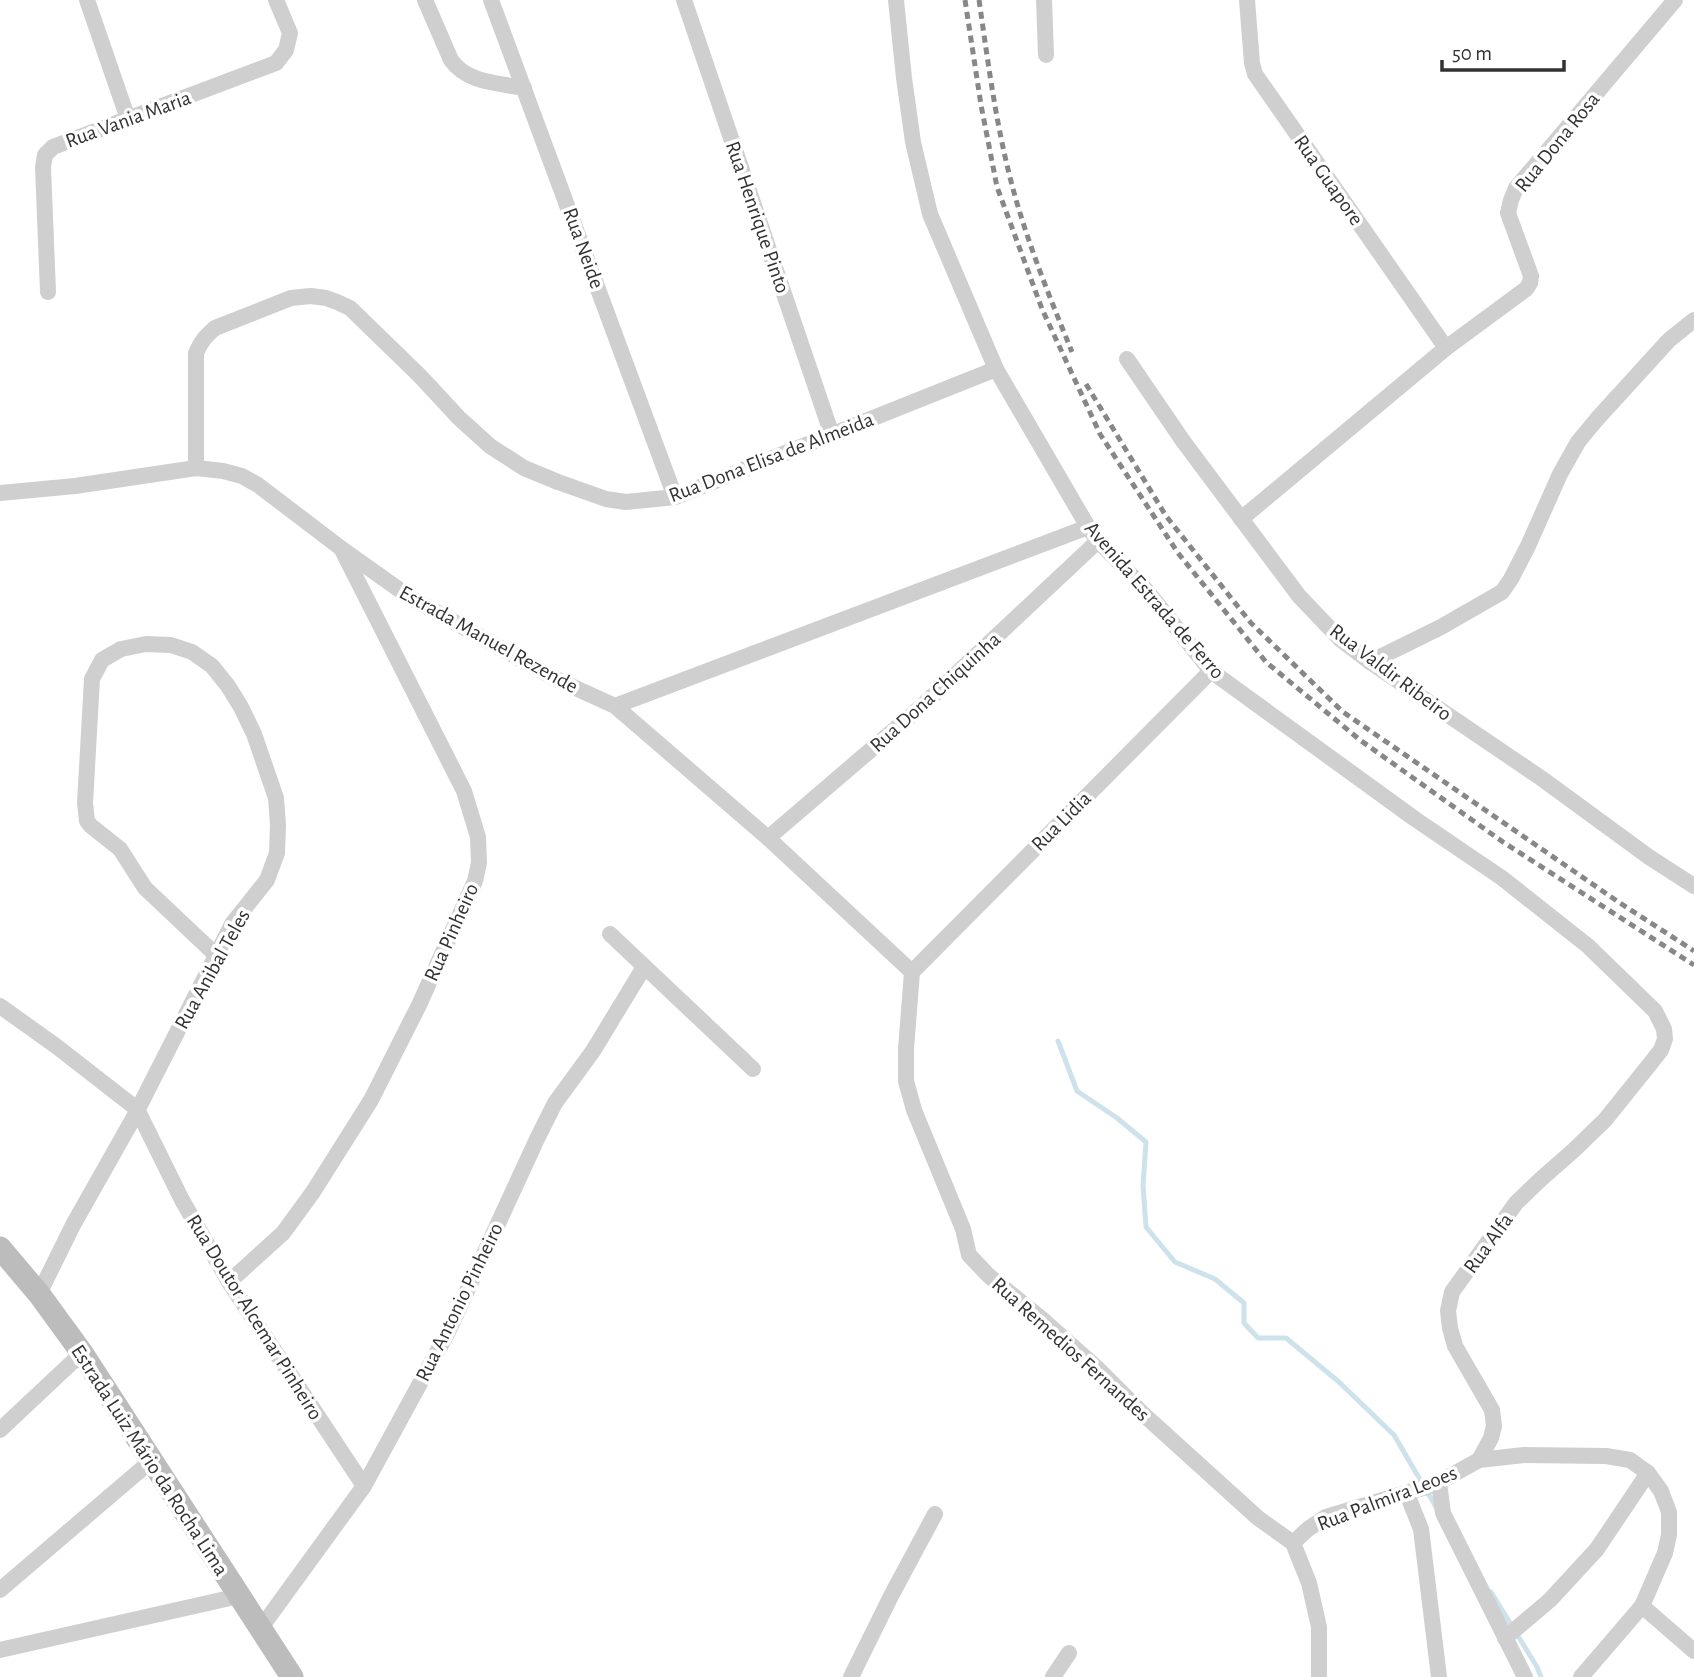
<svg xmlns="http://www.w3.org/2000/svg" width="1694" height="1677" font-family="'Alegreya Sans',sans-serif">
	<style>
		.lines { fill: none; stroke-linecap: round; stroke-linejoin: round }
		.stream { stroke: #cee2ec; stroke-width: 5 }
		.street { stroke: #cfcfcf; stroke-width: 16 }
		.secondary { stroke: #bcbcbc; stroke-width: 23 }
		.rail { stroke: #878787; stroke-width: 5; stroke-dasharray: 7 5; stroke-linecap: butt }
		.labels { text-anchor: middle; stroke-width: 7; stroke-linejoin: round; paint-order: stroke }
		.street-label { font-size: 21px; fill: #323232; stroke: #fff }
	</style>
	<rect width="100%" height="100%" fill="#fff"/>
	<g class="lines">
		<g class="stream">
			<polyline points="1058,1041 1077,1091 1117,1118 1146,1142 1143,1185 1146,1227 1175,1262 1215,1279 1244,1303 1244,1323 1258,1338 1286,1338 1339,1382 1394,1435 1436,1507"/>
			<polyline points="1491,1592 1537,1667 1541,1677"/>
		</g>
		<g class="street">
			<polyline points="87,0 128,119"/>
			<path d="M 425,0 L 451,60 C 467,83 498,83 524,88"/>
			<polyline points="491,0 675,497"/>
			<polyline points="684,0 832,435"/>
			<polyline points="896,0 904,78 913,142 930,214 996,369 1088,527 1098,541 1147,591 1211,671 1415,819 1502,878 1588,946 1655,1011 1664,1029 1665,1039 1661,1050 1650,1064 1605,1120 1574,1150 1541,1179 1516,1203 1452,1292 1448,1311 1450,1328 1455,1346 1492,1410 1494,1426 1491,1438 1479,1460"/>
			<polyline points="1044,0 1046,55"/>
			<polyline points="1247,0 1252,63 1255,74 1446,348"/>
			<polyline points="48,292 43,167 45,155 53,147 276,63 286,50 290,33 276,0"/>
			<polyline points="1127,359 1183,441 1299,596 1341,640 1370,662 1541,778 1649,857 1694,886"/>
			<path d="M 196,468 L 196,353 C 201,341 206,336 215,328 L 291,298 L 311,296 L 326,298 L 337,302 L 350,308 L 420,376 L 459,418 L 490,446 L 524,468 L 558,482 L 606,499 L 626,502 L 675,497 L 996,369"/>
			<polyline points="0,493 75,486 196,468 223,471 242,476 258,485 342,549 411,598 558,680 615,706 768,838 912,972"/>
			<polyline points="1241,519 1446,348 1526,289 1530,283 1531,276 1508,213 1511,200 1516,188 1675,0"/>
			<polyline points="1370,662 1441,627 1502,592 1511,579 1528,546 1560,474 1578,442 1597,419 1669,340 1694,320"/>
			<polyline points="615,706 1088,527"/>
			<polyline points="768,838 922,706 1098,541"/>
			<polyline points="610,934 753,1069"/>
			<polyline points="912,972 906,1049 906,1081 914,1110 963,1229 969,1255 988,1275 1043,1320 1097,1368 1142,1413 1258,1518 1293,1543 1309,1583 1319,1627 1319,1677"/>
			<polyline points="912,972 1211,671"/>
			<polyline points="0,1006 56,1046 137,1109 182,1200 229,1282 364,1486"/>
			<polyline points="229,1282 283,1233 313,1192 371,1100 419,1005 475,881 479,863 478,837 464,791 342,550"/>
			<polyline points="39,1294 73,1225 134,1117 232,924 267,880 277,853 278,825 276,798 254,734 241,707 228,686 212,666 192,652 171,645 146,644 121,649 102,660 92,679 85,803 87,821 91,826 120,849 145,888 217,956"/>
			<polyline points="0,1430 82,1353"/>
			<polyline points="1439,1483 1443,1513 1525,1677"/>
			<polyline points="1407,1494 1421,1529 1439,1677"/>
			<polyline points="1293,1543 1308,1529 1326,1517 1436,1484 1479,1460 1524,1455 1606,1456 1630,1460 1648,1473 1661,1491 1669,1512 1669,1535 1665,1553 1642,1606 1581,1677"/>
			<polyline points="0,1590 151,1461"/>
			<polyline points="1642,1606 1694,1651"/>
			<polyline points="260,1629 364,1486 448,1332 537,1139 555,1103 593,1051 644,967"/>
			<polyline points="1505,1638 1550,1600 1597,1549 1648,1473"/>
			<polyline points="0,1650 239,1596"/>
			<polyline points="851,1677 891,1596 935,1514"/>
			<polyline points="1053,1677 1069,1653"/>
		</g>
		<polyline class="secondary" points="0,1248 39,1294 82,1353 292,1677"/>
		<g class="rail">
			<polyline points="965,0 981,105 997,187 1042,309 1100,434 1178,553 1266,662 1360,740 1503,842 1694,965"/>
			<path d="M 979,0 C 988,62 996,125 1012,185 C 1027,242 1050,298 1072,352"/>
			<polyline points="1086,384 1166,516 1251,623 1343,712 1617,901 1694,951"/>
		</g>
	</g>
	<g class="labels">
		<g class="street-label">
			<text transform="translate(128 119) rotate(-20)" y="7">Rua Vania Maria</text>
			<text transform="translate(1557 142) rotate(-51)" y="7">Rua Dona Rosa</text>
			<text transform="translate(1329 180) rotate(55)" y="7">Rua Guapore</text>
			<text transform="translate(758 217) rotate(71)" y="7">Rua Henrique Pinto</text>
			<text transform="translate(584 248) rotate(70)" y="7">Rua Neide</text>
			<text transform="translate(771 457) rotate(-21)" y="7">Rua Dona Elisa de Almeida</text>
			<text transform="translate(1155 600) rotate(49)" y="7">Avenida Estrada de Ferro</text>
			<text transform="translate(489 639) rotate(29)" y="7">Estrada Manuel Rezende</text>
			<text transform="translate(1391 672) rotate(37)" y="7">Rua Valdir Ribeiro</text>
			<text transform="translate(935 692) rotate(-42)" y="7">Rua Dona Chiquinha</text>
			<text transform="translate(1061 821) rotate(-45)" y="7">Rua Lidia</text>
			<text transform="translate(451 932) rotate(-66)" y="7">Rua Pinheiro</text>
			<text transform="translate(212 969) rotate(-61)" y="7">Rua Anibal Teles</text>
			<text transform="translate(1488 1243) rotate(-54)" y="7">Rua Alfa</text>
			<text transform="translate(459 1302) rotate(-64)" y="7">Rua Antonio Pinheiro</text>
			<text transform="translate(255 1317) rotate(58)" y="7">Rua Doutor Alcemar Pinheiro</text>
			<text transform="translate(1071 1349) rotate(42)" y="7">Rua Remedios Fernandes</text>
			<text transform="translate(150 1460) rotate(57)" y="7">Estrada Luiz Mário da Rocha Lima</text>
			<text transform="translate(1387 1498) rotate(-21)" y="7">Rua Palmira Leoes</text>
		</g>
	</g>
	<path d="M1442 60v10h122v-10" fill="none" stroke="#323232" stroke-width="3.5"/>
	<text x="1452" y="60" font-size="21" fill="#323232" stroke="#ffffff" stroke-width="5" paint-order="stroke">50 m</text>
</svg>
